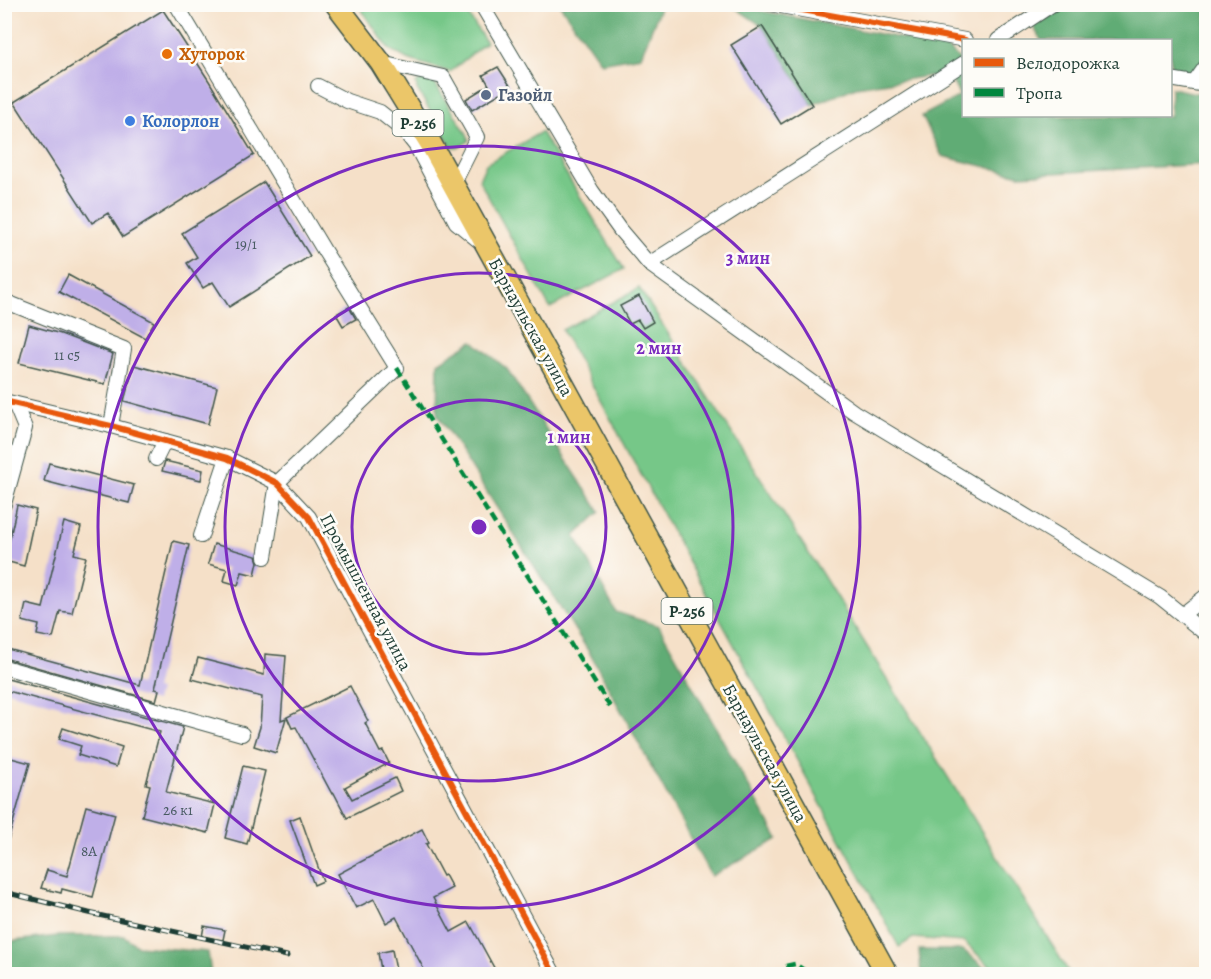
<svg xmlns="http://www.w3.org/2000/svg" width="1211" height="979" font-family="Alegreya,serif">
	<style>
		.green { fill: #76c788; stroke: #4a825e; stroke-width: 1.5 }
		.forest { fill: #60ac74; stroke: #407454; stroke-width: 1.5 }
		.building { fill: #bfafe8 }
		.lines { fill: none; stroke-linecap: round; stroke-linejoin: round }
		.minor-casing { stroke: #3f554a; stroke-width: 16 }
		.highway-casing { stroke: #3f554a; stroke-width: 24 }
		.minor { stroke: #fff; stroke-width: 14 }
		.highway { stroke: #ebc669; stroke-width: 21 }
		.rail-casing { stroke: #1f3d34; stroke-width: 5 }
		.rail { stroke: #fdfcf7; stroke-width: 3; stroke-dasharray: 9; stroke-linecap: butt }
		.quiet { stroke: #00873e; stroke-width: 4.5; stroke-dasharray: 9 4.5; stroke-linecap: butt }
		.cycleway-casing { stroke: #fdfcf7; stroke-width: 10 }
		.cycleway { stroke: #e8590c; stroke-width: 6 }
		.ring { fill: none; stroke: #7b2cbf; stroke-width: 3 }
		.food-dot { fill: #e8710a; stroke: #fdfcf7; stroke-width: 2 }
		.service-dot { fill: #5c6f8a; stroke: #fdfcf7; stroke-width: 2 }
		.shop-dot { fill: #3f7fe0; stroke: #fdfcf7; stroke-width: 2 }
		.labels { text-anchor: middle; stroke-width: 5; stroke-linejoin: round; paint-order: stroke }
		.number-label { font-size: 15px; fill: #475a61 }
		.shield { fill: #fdfcf7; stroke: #62766e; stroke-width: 1.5 }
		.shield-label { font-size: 16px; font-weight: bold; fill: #1f3d34 }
		.food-label { font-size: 18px; font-weight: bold; fill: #c56008; stroke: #fdfcf7; text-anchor: start }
		.service-label { font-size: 18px; font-weight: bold; fill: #4e5e75; stroke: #fdfcf7; text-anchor: start }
		.shop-label { font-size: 18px; font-weight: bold; fill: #366cbe; stroke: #fdfcf7; text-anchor: start }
		.street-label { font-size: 18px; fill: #1f3d34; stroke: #fdfcf7 }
		.centre { fill: #7b2cbf; stroke: #fdfcf7; stroke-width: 3 }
		.ring-label { font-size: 18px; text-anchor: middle; font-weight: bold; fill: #7b2cbf; stroke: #fdfcf7; stroke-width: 5; stroke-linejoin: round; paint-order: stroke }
	</style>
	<rect width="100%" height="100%" fill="#fdfcf7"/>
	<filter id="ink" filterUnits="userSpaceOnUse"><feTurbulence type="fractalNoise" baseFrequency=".0167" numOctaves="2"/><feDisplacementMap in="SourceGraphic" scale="12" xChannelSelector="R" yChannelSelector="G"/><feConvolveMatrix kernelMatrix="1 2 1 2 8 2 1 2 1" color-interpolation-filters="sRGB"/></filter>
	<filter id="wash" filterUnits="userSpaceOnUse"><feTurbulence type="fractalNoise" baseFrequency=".008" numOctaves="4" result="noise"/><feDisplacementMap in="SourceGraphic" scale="24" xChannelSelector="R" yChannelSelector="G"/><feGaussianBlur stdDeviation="1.35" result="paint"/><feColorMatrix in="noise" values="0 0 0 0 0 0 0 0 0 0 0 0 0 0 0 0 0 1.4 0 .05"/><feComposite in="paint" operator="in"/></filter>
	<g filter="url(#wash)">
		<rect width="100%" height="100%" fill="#f5e0c8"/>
		<g class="green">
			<polygon points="358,5 462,5 486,42 450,72 407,59 389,49"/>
			<polygon points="425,79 434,82 467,134 469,141 458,148 451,146 417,89 416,83"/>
			<polygon points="541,132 624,269 550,308 479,180 486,164"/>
			<polygon points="639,288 822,574 1070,974 999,974 964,942 913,938 899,947 562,330"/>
		</g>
		<g class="forest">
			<polygon points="560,5 661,5 641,56 601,63"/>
			<polygon points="731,5 946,47 963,63 964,116 1170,116 1171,88 1206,95 1206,164 1020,175 942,156 922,116 960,96 951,80 929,76 856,87 812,105 762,26"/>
			<polygon points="1068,5 1206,5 1206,77 1171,71 1170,40 1041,40 1033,26"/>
			<polygon points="473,341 507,369 600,512 575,536 616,612 659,626 778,839 711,876 589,652 437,414 438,363"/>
			<polygon points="58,936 124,936 138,946 208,952 211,974 5,974 5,942"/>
			<polygon points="919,950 963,950 993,974 921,974"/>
		</g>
		<g id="blocks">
			<g class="building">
				<polygon points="163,10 209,81 254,155 123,237 108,213 92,223 14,102"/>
				<polygon points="762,26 812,105 781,124 731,45"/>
				<polygon points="498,67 511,87 472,110 466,99 489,85 483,75"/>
				<polygon points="264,182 310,256 229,307 213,282 203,288 187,263 197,257 182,233"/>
				<polygon points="68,275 154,322 145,338 59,292"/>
				<polygon points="639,296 653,322 643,328 638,320 630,324 620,306"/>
				<polygon points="349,307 356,319 343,326 336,314"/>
				<polygon points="29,325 61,334 113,354 105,384 19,363"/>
				<polygon points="134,365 217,387 208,424 124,401"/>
				<polygon points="165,461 203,470 201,480 162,471"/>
				<polygon points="49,463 134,485 129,503 44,481"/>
				<polygon points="17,505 36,510 24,566 5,561"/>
				<polygon points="64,522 81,527 74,554 86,557 72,613 60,611 53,638 37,635 39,625 22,621 26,604 43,608"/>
				<polygon points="173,541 189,545 155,689 159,690 156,701 4,658 4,648 140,685"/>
				<polygon points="214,544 256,556 258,562 255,575 242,572 238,585 224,581 227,569 208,564"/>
				<polygon points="265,654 286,656 281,720 286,718 276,753 254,746 260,727 262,697 192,679 198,658 264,675"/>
				<polygon points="4,678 183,727 166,792 215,804 208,833 142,816 150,785 146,784 160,732 4,690"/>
				<polygon points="350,686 368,721 365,723 380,752 383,751 389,763 345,787 352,799 395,778 401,791 347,818 334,793 332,794 296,727 292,728 287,717"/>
				<polygon points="63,728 122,747 116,767 78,755 81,746 59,739"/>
				<polygon points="11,758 30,763 7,844 4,843 4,767 8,768"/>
				<polygon points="243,766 265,771 247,844 225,838"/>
				<polygon points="86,806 115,814 93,897 62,889 61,893 41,888 47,870 67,876"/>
				<polygon points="300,816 323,881 314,885 290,820"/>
				<polygon points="422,829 429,843 426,844 443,876 445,875 452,888 433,898 451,932 469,922 498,975 427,975 396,917 386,923 374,899 356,908 338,874"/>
				<polygon points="204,926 225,930 223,940 202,937"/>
				<polygon points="392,950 397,975 382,975 378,953"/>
			</g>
		</g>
	</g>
	<g filter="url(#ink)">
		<use href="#blocks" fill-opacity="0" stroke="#3f554a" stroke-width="1.5"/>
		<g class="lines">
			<g class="minor-casing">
				<g id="minor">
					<polyline points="176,4 325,252 397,368 277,483 265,557"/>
					<polyline points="481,4 592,191 620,230 649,264 854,412 1160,597 1206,634"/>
					<polyline points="770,4 965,40"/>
					<polyline points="998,40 1053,4"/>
					<polyline points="381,63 443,77 477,137 453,185"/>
					<polyline points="1170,79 1206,85"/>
					<polyline points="1194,83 1206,66"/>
					<polyline points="318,86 347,101 380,112 405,132 416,146 456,222 478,240"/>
					<polyline points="649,264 964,63"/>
					<polyline points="4,301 124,349 111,426"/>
					<polyline points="4,401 111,426 227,458 277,483 309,517 554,974"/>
					<polyline points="156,459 165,441"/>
					<polyline points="4,504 25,428 15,404"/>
					<polyline points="201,536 227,458"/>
					<polyline points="1182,615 1206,596"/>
					<polyline points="4,667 242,734"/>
				</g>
			</g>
			<g class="highway-casing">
				<polyline id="highway" points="336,4 381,63 431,144 887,974"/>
			</g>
			<use href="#minor" class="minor"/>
			<use href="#highway" class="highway"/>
			<g class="rail-casing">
				<polyline id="rail" points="4,892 89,913 287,956"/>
			</g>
			<use href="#rail" class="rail"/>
			<g class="quiet">
				<polyline points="397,368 612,710"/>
				<polyline points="786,966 795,964 810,974"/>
			</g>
			<g class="cycleway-casing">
				<g id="cycleway">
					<polyline points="770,4 965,40"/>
					<polyline points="4,401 111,426 227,458 277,483 309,517 554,974"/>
				</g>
			</g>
			<use href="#cycleway" class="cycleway"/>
		</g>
	</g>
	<g class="ring">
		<circle cx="479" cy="527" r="127"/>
		<circle cx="479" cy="527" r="254"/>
		<circle cx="479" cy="527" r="381"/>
	</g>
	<circle class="food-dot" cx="167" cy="54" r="6"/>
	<circle class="service-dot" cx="486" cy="95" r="6"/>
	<circle class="shop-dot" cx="130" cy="121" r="6"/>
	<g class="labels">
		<g class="number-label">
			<text x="246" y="249">19/1</text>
			<text x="67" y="360">11 с5</text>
			<text x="178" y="815">26 к1</text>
			<text x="89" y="856">8А</text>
		</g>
		<g class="shield">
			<rect x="392.5" y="110" width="51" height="26" rx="4.5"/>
			<rect x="661.5" y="598" width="51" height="26" rx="4.5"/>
		</g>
		<g class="shield-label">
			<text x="418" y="129">Р-256</text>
			<text x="687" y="617">Р-256</text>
		</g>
		<g class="food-label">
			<text x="179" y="60">Хуторок</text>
		</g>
		<g class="service-label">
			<text x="498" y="101">Газойл</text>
		</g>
		<g class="shop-label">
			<text x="142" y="127">Колорлон</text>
		</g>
		<g class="street-label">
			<text transform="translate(531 327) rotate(61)" y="6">Барнаульская улица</text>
			<text transform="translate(366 592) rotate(62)" y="6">Промышленная улица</text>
			<text transform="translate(765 753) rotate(61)" y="6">Барнаульская улица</text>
		</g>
	</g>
	<circle cx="479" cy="527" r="9" class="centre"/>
	<g class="ring-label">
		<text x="748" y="264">3 мин</text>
		<text x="659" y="354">2 мин</text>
		<text x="569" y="443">1 мин</text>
	</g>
	<rect width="1211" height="979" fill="none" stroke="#fdfcf7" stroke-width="24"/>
	<rect x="962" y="39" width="210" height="78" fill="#fdfcf7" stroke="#a4b0a9" stroke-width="1.5"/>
	<rect x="974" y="58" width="30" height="9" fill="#e8590c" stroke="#a4b0a9" stroke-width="1.5"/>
	<text x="1016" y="69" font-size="18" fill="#1f3d34">Велодорожка</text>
	<rect x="974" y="88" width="30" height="9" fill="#00873e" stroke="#a4b0a9" stroke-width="1.5"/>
	<text x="1016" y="99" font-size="18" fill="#1f3d34">Тропа</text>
</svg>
